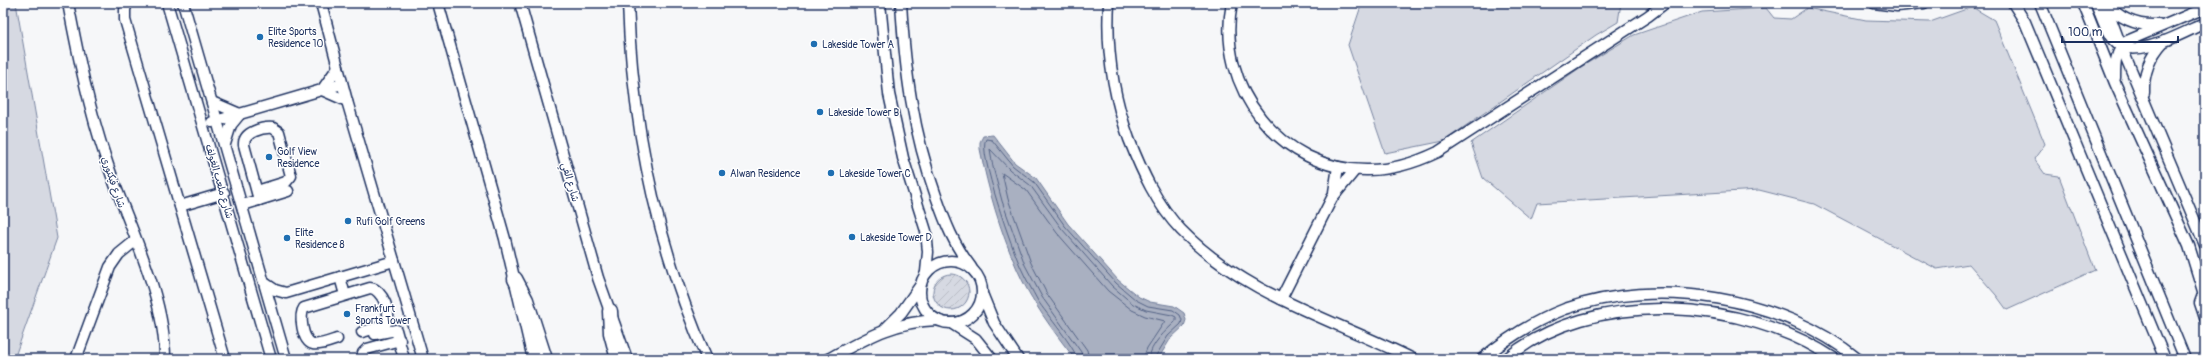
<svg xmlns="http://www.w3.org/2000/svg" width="2208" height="362" font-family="Pangolin,'Playpen Sans Arabic',sans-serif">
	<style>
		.green { fill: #d6d9e2; stroke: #7884a0 }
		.garden { fill: url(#garden-furrows); stroke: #7884a0 }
		.water { fill: #a9b0c1; stroke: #707c99 }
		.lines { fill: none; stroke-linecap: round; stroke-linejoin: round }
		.shore { stroke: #546386; stroke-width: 1 }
		.minor-casing { stroke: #1b2f5e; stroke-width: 13 }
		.highway-casing { stroke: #1b2f5e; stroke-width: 17 }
		.minor { stroke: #fff; stroke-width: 10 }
		.highway { stroke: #fff; stroke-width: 14 }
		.poi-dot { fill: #1f6fb2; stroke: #fff; stroke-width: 1.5 }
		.labels { text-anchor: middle; stroke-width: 3; stroke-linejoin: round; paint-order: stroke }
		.poi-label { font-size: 10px; fill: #1b2f5e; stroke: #fff; text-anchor: start }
		.street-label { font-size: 10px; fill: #1b2f5e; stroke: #fff }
	</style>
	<defs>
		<pattern id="garden-furrows" width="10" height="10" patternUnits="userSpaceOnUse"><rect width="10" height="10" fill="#d6d9e2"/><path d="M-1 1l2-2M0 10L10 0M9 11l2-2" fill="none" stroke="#b7bbc4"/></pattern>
	</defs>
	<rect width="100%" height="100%" fill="#f6f7f9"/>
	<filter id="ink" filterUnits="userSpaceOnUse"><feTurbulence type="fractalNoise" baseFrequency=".025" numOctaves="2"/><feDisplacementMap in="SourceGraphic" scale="8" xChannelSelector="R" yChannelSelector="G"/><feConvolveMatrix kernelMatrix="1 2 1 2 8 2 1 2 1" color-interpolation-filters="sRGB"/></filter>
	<g filter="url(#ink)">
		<g class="green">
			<polygon points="3,3 16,3 57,238 14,359 3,359"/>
			<polygon points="1362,3 1621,3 1618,22 1596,35 1444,141 1385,153 1348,45"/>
			<polygon points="1972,7 1994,20 2045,144 2034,159 2045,174 2059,176 2095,270 2007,310 1996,295 1969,264 1937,269 1814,204 1759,190 1537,203 1531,219 1483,178 1471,143 1581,67 1634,35 1702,12 1766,8 1774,18 1791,19 1807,8 1866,20 1930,22"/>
		</g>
		<circle class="garden" cx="951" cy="292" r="18"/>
		<path class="water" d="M 993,135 L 1015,163 L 1036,178 L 1068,224 L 1118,280 L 1139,297 L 1150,302 L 1174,306 L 1184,313 L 1186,320 L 1184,326 L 1171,338 L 1158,359 L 1075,359 C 1053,331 1031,301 1017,269 C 1000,231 988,189 980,149 L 980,142 L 983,136 Z"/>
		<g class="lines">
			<g class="shore">
				<path d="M 1077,359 C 1077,350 1045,312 1038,301 C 1032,290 1026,279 1021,268 C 1013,251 977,151 986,139 L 992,140 L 1013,166 L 1034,182 L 1065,226 L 1116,283 L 1136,300 L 1148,306 L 1173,310 L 1180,315 L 1182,320 L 1181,324 L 1168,336 L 1154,359"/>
				<path d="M 1083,359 L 1081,352 L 1042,297 L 1025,265 L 1002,201 L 993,167 L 990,149 L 1010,170 L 1030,185 L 1062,229 L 1112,286 L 1133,304 L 1146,310 L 1172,315 L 1176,317 L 1176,321 C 1166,331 1150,344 1149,359"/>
				<polyline points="1089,359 1087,350 1047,294 1031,263 1008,199 1002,173 1026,190 1057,233 1108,291 1132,310 1145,316 1165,321 1147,348 1143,359"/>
			</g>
			<g class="minor-casing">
				<g id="minor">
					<path d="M 68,3 C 78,55 89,109 106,159 C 126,222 165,292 165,359"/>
					<polyline points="127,3 125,10 125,20 225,359"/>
					<polyline points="167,3 271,359"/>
					<polyline points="183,3 286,359"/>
					<polyline points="321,3 347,101 423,359"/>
					<polyline points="438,3 505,239 533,359"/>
					<polyline points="520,3 598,278 627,359"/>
					<path d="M 628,3 C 632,126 657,246 707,359"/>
					<polyline points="880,3 889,94 903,158 926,231 928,252 926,272"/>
					<path d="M 901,3 C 905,71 913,132 936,196 C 945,222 954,245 971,267"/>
					<path d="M 1109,3 C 1106,51 1113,95 1129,139 C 1142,172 1157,205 1181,230 C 1244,295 1335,320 1413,359"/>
					<path d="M 1232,3 C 1215,87 1281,171 1368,170 C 1393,170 1415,163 1438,152 L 1648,16 L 1665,3"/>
					<polyline points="1874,3 1897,6 1924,3"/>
					<polyline points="2013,3 2025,22 2165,359"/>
					<polyline points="2040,3 2185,359"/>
					<polyline points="2083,3 2115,83 2189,246 2203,291"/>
					<path d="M 2096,3 C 2101,15 2105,30 2113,40 C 2132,63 2182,33 2205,23"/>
					<polyline points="2105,3 2121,46 2205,245"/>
					<path d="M 2107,4 C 2120,19 2138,26 2158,25"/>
					<polyline points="338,67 322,90 347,101"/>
					<path d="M 2115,78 C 2115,63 2115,52 2127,41 L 2205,8"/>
					<path d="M 2144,93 C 2143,73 2150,56 2164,41"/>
					<polyline points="212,102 240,114"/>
					<polyline points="212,122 342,84"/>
					<polyline points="225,144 231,125 240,114"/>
					<path d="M 257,191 L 286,182 L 291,176 L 279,132 L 273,128 C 263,127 243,132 244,145 L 259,200"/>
					<polyline points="1334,192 1338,167"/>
					<polyline points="243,205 288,191"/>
					<polyline points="180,206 224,193"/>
					<circle cx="951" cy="292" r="31"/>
					<polyline points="340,277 345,295"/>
					<polyline points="266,284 275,290 286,293 394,261"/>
					<polyline points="2205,289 2200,303 2205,318"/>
					<polyline points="983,296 994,323 1018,359"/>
					<polyline points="1281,299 1332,198 1355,170"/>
					<polyline points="951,323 976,339 992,359"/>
					<polyline points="886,328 901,313 920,286"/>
					<polyline points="375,334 396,330 404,359"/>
					<path d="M 337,339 C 331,341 319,346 313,344 C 302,341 299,315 304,308 L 370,288 C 382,288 393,316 386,323 C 381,328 369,330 362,332"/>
					<polyline points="76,359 110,267 119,254 135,241"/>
					<polyline points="362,359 363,353 367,349 400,340"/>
					<path d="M 828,359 C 867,338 892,322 937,320"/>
					<path d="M 1482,359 C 1507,338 1534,321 1565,309 C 1658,276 1782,297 1858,359"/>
					<path d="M 1506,359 C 1592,287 1745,298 1835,359"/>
				</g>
			</g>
			<g class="highway-casing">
				<g id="highway">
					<polyline points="515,279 526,300 545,359"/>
					<polyline points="610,311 611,333 618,359"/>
				</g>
			</g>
			<use href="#minor" class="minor"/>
			<use href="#highway" class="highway"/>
		</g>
	</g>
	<g class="poi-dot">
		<circle cx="260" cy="37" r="4"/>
		<circle cx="814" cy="44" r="4"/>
		<circle cx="820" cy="112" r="4"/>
		<circle cx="269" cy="157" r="4"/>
		<circle cx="722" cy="173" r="4"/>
		<circle cx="831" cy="173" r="4"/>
		<circle cx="348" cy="221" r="4"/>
		<circle cx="852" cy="237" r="4"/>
		<circle cx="287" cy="238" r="4"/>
		<circle cx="347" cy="314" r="4"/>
	</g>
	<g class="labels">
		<g class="poi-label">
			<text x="268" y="35">Elite Sports<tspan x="268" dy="12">Residence 10</tspan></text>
			<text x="822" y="48">Lakeside Tower A</text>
			<text x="828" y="116">Lakeside Tower B</text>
			<text x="277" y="155">Golf View<tspan x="277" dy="12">Residence</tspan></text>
			<text x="730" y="177">Alwan Residence</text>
			<text x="839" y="177">Lakeside Tower C</text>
			<text x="356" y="225">Rufi Golf Greens</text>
			<text x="295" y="236">Elite<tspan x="295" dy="12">Residence 8</tspan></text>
			<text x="860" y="241">Lakeside Tower D</text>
			<text x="355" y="312">Frankfurt<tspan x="355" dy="12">Sports Tower</tspan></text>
		</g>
		<g class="street-label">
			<text transform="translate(220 181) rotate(74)" y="4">شارع ملعب الغولف</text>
			<text transform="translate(114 182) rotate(71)" y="4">شارع فيكتوري</text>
			<text transform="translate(571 182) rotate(74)" y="4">شارع الفي</text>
		</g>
	</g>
	<rect width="2208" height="362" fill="none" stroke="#fff" stroke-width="16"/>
	<rect x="8" y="8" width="2192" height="346" fill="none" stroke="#1b2f5e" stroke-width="1.5" filter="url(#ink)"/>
	<path d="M2062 36v6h116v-6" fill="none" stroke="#1b2f5e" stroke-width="2"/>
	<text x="2068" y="36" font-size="12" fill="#1b2f5e" stroke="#ffffff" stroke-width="3" paint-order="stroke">100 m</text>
</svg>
